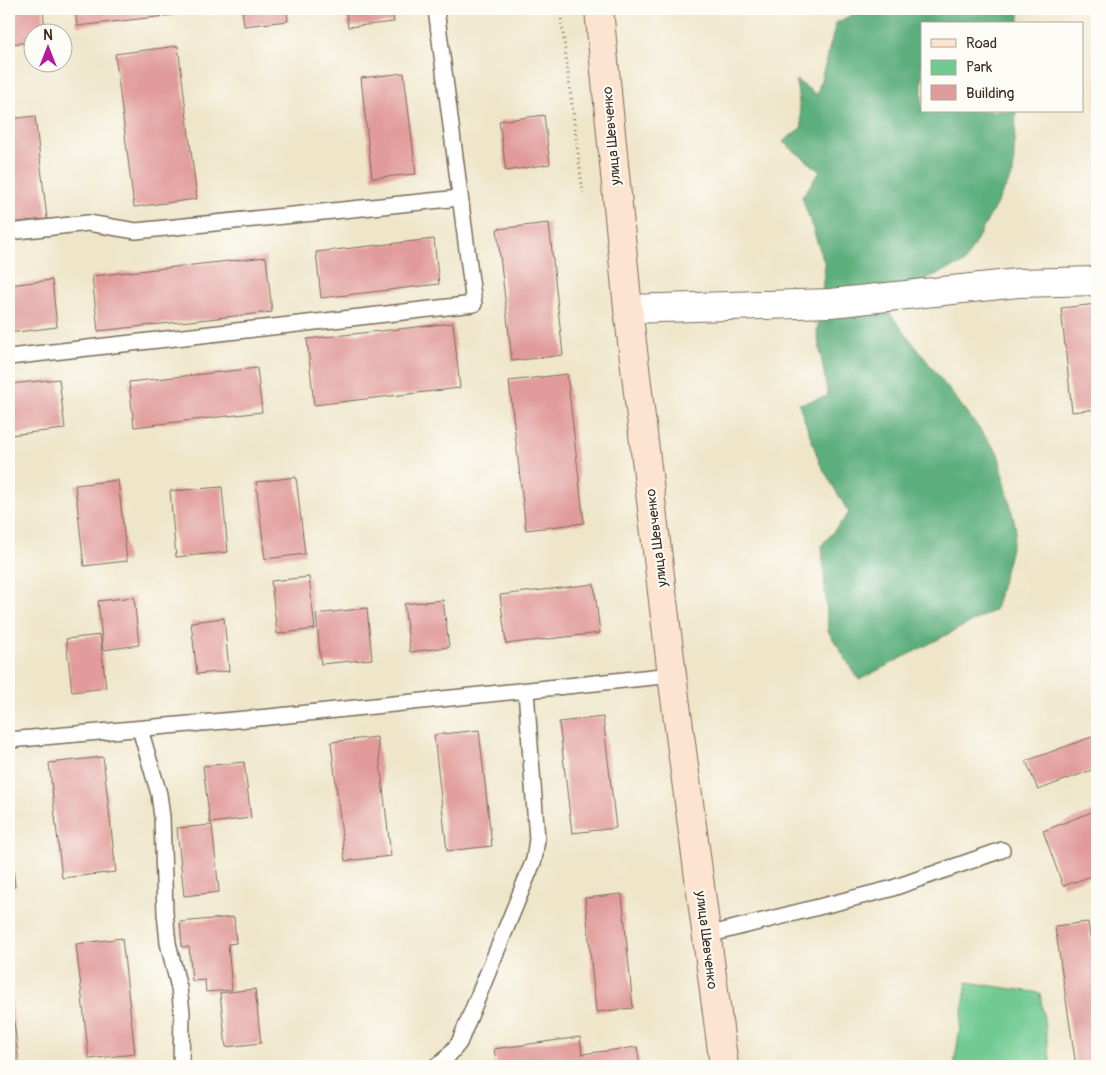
<svg xmlns="http://www.w3.org/2000/svg" width="1106" height="1075" font-family="Pangolin,sans-serif">
	<style>
		.green { fill: #70ca91; stroke: #567a58 }
		.forest { fill: #5cae7b; stroke: #4c6c4c }
		.building { fill: #e19b9a }
		.lines { fill: none; stroke-linecap: round; stroke-linejoin: round }
		.lane-casing { stroke: #7a6c5a; stroke-width: 18 }
		.street-casing { stroke: #7a6c5a; stroke-width: 30 }
		.secondary-casing { stroke: #7a6c5a; stroke-width: 30 }
		.path { stroke: #7a6c5a; stroke-width: 3; stroke-dasharray: 1 4; stroke-linecap: butt }
		.lane { stroke: #fff; stroke-width: 15 }
		.street { stroke: #fff; stroke-width: 28 }
		.secondary { stroke: #fde4d1; stroke-width: 28 }
		.labels { text-anchor: middle; stroke-width: 4; stroke-linejoin: round; paint-order: stroke }
		.street-label { font-size: 14px; fill: #3b2a1e; stroke: #fdfcf7 }
	</style>
	<rect width="100%" height="100%" fill="#fdfcf7"/>
	<filter id="ink" filterUnits="userSpaceOnUse"><feTurbulence type="fractalNoise" baseFrequency=".02" numOctaves="2"/><feDisplacementMap in="SourceGraphic" scale="10" xChannelSelector="R" yChannelSelector="G"/><feConvolveMatrix kernelMatrix="1 2 1 2 8 2 1 2 1" color-interpolation-filters="sRGB"/></filter>
	<filter id="wash" filterUnits="userSpaceOnUse"><feTurbulence type="fractalNoise" baseFrequency=".0096" numOctaves="4" result="noise"/><feDisplacementMap in="SourceGraphic" scale="20" xChannelSelector="R" yChannelSelector="G"/><feGaussianBlur stdDeviation="1.12" result="paint"/><feColorMatrix in="noise" values="0 0 0 0 0 0 0 0 0 0 0 0 0 0 0 0 0 1.4 0 .05"/><feComposite in="paint" operator="in"/></filter>
	<g filter="url(#wash)">
		<rect width="100%" height="100%" fill="#efe6ca"/>
		<polygon class="green" points="967,982 1040,993 1051,1066 954,1066"/>
		<polygon class="forest" points="863,9 1019,9 1019,24 922,24 922,111 1016,111 1013,174 964,263 878,298 998,453 1016,529 995,610 859,680 828,631 822,545 849,513 820,464 799,404 828,396 817,333 825,265 802,197 820,171 783,142 802,127 796,80 817,95 836,23"/>
		<g id="blocks">
			<g class="building">
				<polygon points="9,9 43,9 45,32 32,32 32,42 9,44"/>
				<polygon points="75,9 173,9 174,15 77,26"/>
				<polygon points="242,9 287,9 288,21 244,26"/>
				<polygon points="346,9 392,9 394,22 348,27"/>
				<polygon points="178,46 197,199 134,207 115,54"/>
				<polygon points="404,73 416,174 372,178 361,78"/>
				<polygon points="544,115 550,164 506,171 499,121"/>
				<polygon points="35,116 47,219 9,223 9,119"/>
				<polygon points="549,223 563,355 512,361 497,229"/>
				<polygon points="434,239 439,284 321,298 316,252"/>
				<polygon points="266,257 272,312 98,331 92,276"/>
				<polygon points="52,280 57,327 9,333 9,285"/>
				<polygon points="1097,304 1097,409 1072,412 1061,308"/>
				<polygon points="453,323 460,388 314,405 307,339"/>
				<polygon points="257,368 262,412 134,427 129,382"/>
				<polygon points="567,374 584,523 526,530 509,381"/>
				<polygon points="59,379 65,429 9,435 9,384"/>
				<polygon points="296,477 305,554 265,559 256,482"/>
				<polygon points="118,480 127,561 84,566 75,485"/>
				<polygon points="222,487 228,552 176,557 170,491"/>
				<polygon points="309,577 315,629 277,634 271,581"/>
				<polygon points="594,584 600,633 506,644 500,595"/>
				<polygon points="134,597 139,645 103,650 98,601"/>
				<polygon points="443,600 449,647 410,652 404,604"/>
				<polygon points="367,608 372,659 321,664 316,614"/>
				<polygon points="224,618 229,671 197,674 191,622"/>
				<polygon points="100,635 106,688 72,692 66,639"/>
				<polygon points="603,717 616,828 572,833 559,722"/>
				<polygon points="479,730 492,846 447,851 434,735"/>
				<polygon points="1097,735 1097,768 1038,790 1026,761"/>
				<polygon points="377,737 391,856 345,861 331,742"/>
				<polygon points="103,757 116,872 62,878 49,763"/>
				<polygon points="244,762 251,818 210,823 203,766"/>
				<polygon points="1097,810 1097,874 1063,886 1043,831"/>
				<polygon points="212,825 219,892 184,896 177,828"/>
				<polygon points="10,839 15,887 9,888 9,840"/>
				<polygon points="622,894 633,1008 596,1012 585,898"/>
				<polygon points="234,917 236,943 228,944 232,990 206,992 205,980 192,981 189,947 182,947 180,922"/>
				<polygon points="1088,922 1097,986 1097,1066 1076,1066 1055,926"/>
				<polygon points="122,938 135,1054 89,1059 76,944"/>
				<polygon points="9,987 10,987 19,1064 9,1065"/>
				<polygon points="255,989 261,1043 226,1047 220,993"/>
				<polygon points="580,1037 582,1054 637,1047 640,1066 497,1066 494,1049"/>
			</g>
		</g>
	</g>
	<g filter="url(#ink)">
		<use href="#blocks" fill-opacity="0" stroke="#7a6c5a" stroke-width="1"/>
		<g class="lines">
			<g class="lane-casing">
				<g id="lane">
					<polyline points="9,232 88,223 136,231 460,198"/>
					<polyline points="9,357 474,304 436,9"/>
					<polyline points="140,729 159,794 162,817 165,913 168,943 179,988 182,1012 181,1066"/>
					<polyline points="9,740 269,717 672,675"/>
					<polyline points="707,935 890,889 1002,850"/>
					<polyline points="436,1066 444,1061 459,1043 534,860 537,839 526,691"/>
				</g>
			</g>
			<g class="street-casing">
				<polyline id="street" points="628,309 831,303 1018,283 1097,281"/>
			</g>
			<g class="secondary-casing">
				<polyline id="secondary" points="599,9 628,309 672,675 724,1066"/>
			</g>
			<polyline class="path" points="560,9 583,193"/>
			<use href="#lane" class="lane"/>
			<use href="#street" class="street"/>
			<use href="#secondary" class="secondary"/>
		</g>
	</g>
	<g class="labels">
		<g class="street-label">
			<text transform="translate(611 136) rotate(-95)" y="5">улица Шевченко</text>
			<text transform="translate(656 538) rotate(-97)" y="5">улица Шевченко</text>
			<text transform="translate(707 940) rotate(83)" y="5">улица Шевченко</text>
		</g>
	</g>
	<rect width="1106" height="1075" fill="none" stroke="#fdfcf7" stroke-width="30"/>
	<rect x="921" y="22" width="162" height="90" fill="#fdfcf7" stroke="#afa8a0"/>
	<rect x="931" y="39" width="25" height="8" fill="#fde4d1" stroke="#afa8a0"/>
	<text x="966" y="48" font-size="15" fill="#3b2a1e">Road</text>
	<rect x="931" y="60" width="25" height="15" fill="#70ca91" stroke="#afa8a0"/>
	<text x="966" y="72" font-size="15" fill="#3b2a1e">Park</text>
	<rect x="931" y="85" width="25" height="15" fill="#e19b9a" stroke="#afa8a0"/>
	<text x="966" y="98" font-size="15" fill="#3b2a1e">Building</text>
	<g transform="translate(48 48)"><circle r="24" fill="#fdfcf7" stroke="#afa8a0"/>
	<path d="M0-4L9 19L0 12L-9 19Z" fill="#b5179e"/>
	<text y="-8" font-size="14" font-weight="bold" text-anchor="middle" fill="#3b2a1e">N</text>
	</g>
</svg>
